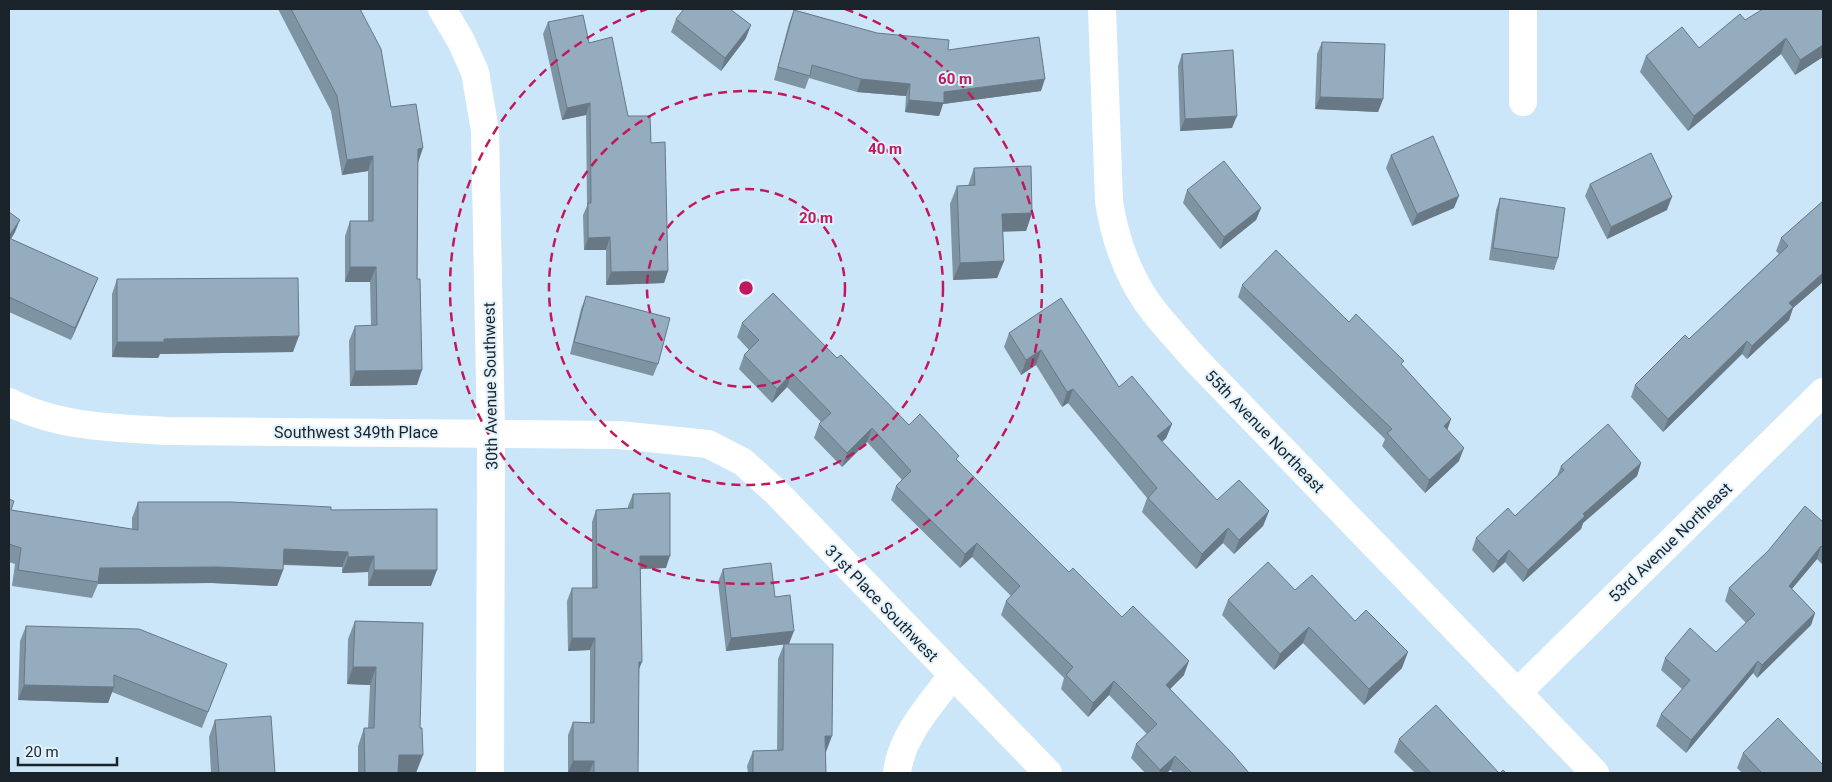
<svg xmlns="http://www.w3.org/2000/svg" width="1832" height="782" font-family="Roboto,sans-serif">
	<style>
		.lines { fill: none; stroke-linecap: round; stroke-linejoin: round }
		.minor { stroke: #fff; stroke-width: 28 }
		.wall { fill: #7f94a3 }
		.shaded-wall { fill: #687885 }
		.building { fill: #94acbe; stroke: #687885 }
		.ring { fill: none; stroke: #c2185b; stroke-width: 2.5; stroke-dasharray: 9 6 }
		.labels { text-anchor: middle; stroke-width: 4; stroke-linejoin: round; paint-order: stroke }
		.street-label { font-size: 16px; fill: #1a232a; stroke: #e2f2fd }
		.centre { fill: #c2185b; stroke: #e2f2fd; stroke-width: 2.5 }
		.ring-label { font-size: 15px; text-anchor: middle; font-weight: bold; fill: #c2185b; stroke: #e2f2fd; stroke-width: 4; stroke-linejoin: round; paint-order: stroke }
	</style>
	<rect width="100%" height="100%" fill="#cce6f9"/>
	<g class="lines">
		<g class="minor">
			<polyline points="442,9 461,41 475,72 485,131 491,432 490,773"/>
			<path d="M 1102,9 L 1109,201 C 1114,236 1127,273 1147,302 C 1161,322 1179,340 1194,358 L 1595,773"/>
			<polyline points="1523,9 1523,102"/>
			<path d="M 9,402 C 57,427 114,428 168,431 L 619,435 L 708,444 L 743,462 L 776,492 L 1048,773"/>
			<polyline points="1517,693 1823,392"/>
			<path d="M 897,773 C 901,736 930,705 952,676"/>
		</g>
	</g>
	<g class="wall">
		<polygon points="278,9 360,9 391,107 418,163 417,385 350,386 349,341 355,326 371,326 370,282 345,282 345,236 350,221 368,221 368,171 342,175 331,111"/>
		<polygon points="1823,9 1823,57 1795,75 1781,54 1688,131 1640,72 1646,56 1699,48 1745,20"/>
		<polygon points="794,10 877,33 1041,91 943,104 939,116 905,112 906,96 857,92 809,78 805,89 774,80 789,23"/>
		<polygon points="676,19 746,38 721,71 671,32"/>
		<polygon points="548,22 589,43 628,116 651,143 668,271 664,283 606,285 606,250 584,250 583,215 587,206 586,115 562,120 543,34"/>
		<polygon points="1322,42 1383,99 1378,112 1315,109 1317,54"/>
		<polygon points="1182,54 1232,128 1180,131 1178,66"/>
		<polygon points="1391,155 1454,208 1412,226 1386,168"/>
		<polygon points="974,168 1032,213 1026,231 1003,231 1004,261 997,278 953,280 950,204 957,186 968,186"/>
		<polygon points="1590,184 1667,210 1607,239 1585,196"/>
		<polygon points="1187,190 1261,208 1256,220 1220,249 1183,203"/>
		<polygon points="1500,198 1558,258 1554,270 1489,260 1496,210"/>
		<polygon points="1823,201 1823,282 1793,308 1789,320 1747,359 1742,354 1663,432 1631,397 1635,385 1689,339 1779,254 1776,251 1781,238"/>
		<polygon points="9,212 15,232 11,239 98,278 93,290 71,340 9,312"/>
		<polygon points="117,279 293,352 160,354 158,358 112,357 112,294"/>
		<polygon points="1242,285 1349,322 1402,365 1451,419 1447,430 1459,461 1425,493 1382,446 1385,439 1238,297"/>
		<polygon points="586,296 658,364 653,376 570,354 581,309"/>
		<polygon points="742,323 837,358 909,425 957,460 1069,572 1122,617 1184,675 1170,689 1249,773 1174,773 1170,770 1167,773 1145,773 1131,758 1136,744 1147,734 1109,695 1088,717 1061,689 1064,678 1001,615 1006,601 1011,596 972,557 960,568 891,500 896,486 902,480 867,442 842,467 814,438 819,424 821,422 787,387 772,403 739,369 744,355 749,350 737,337"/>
		<polygon points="1009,333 1119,387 1172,424 1166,438 1162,442 1217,500 1269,511 1263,526 1234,554 1223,543 1196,569 1142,512 1147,498 1068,403 1062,407 1036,365 1021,375 1004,347"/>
		<polygon points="1641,463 1637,476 1583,523 1581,529 1523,582 1505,562 1493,573 1472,550 1476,538 1515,516 1557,476 1561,466"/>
		<polygon points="633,494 666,568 641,569 639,671 638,773 568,773 568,735 573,722 590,723 590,650 568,651 567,601 572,588 592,588 592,522 596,510 628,509 628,506"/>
		<polygon points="9,499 11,510 132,529 132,518 138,502 331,510 431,586 368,586 368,572 342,573 342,567 283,565 283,570 277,586 212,583 98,584 92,598 12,586 15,564 9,562"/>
		<polygon points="1823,522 1823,565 1817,559 1792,589 1815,613 1811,625 1757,678 1753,673 1686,753 1656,726 1661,714 1682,689 1661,670 1665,658 1716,652 1746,623 1725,601 1729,588 1768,551"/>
		<polygon points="723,569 775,597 789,644 826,752 825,752 826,773 748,773 747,766 753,751 777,750 778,659 784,644 726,651 718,582"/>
		<polygon points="1295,590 1355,621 1402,668 1364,705 1303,643 1274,670 1222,615 1228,600"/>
		<polygon points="355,621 423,623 416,773 358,773 358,746 364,728 368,728 370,685 347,684 348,639"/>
		<polygon points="26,626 221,679 202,728 112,692 108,703 18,700 20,641"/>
		<polygon points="215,720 275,773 211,773 209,737"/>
		<polygon points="1399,739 1499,773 1415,773 1394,752"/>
		<polygon points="1743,753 1823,773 1742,773 1737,768"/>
	</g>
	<g class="shaded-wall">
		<polygon points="751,25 746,38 721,71 725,58"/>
		<polygon points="1786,38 1781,54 1688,131 1694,116"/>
		<polygon points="1823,45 1823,57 1795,75 1800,60"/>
		<polygon points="861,79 910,84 906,96 857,92"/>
		<polygon points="1045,79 1041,91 943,104 939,116 905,112 909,100 944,92"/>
		<polygon points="1320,97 1383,99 1378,112 1315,109"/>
		<polygon points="590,103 586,115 562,120 567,108"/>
		<polygon points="1237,116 1232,128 1180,131 1185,119"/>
		<polygon points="423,148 418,163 418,149"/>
		<polygon points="373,156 368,171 342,175 347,160"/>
		<polygon points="1459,196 1454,208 1412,226 1417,214"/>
		<polygon points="1672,197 1667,210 1607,239 1611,227"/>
		<polygon points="1261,208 1256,220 1220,249 1224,237"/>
		<polygon points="1032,213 1026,231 996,232 1002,214"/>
		<polygon points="20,220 15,232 9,242 9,236"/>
		<polygon points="610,237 606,250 584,250 588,238"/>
		<polygon points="1004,261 997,278 953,280 960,263"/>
		<polygon points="350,267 376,267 370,282 345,282"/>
		<polygon points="668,271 664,283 606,285 611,272"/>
		<polygon points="1823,273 1823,282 1793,308 1789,320 1747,359 1752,346 1789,303"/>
		<polygon points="98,278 93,290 71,340 75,328"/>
		<polygon points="299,336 293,352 160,354 158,358 112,357 117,342 164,339"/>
		<polygon points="1747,341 1742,354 1663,432 1668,419"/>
		<polygon points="1041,350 1036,365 1021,375 1026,360"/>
		<polygon points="422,370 417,385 350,386 355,371"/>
		<polygon points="792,373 787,387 772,403 777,389"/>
		<polygon points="1073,389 1068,403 1062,407 1067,392"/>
		<polygon points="1451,419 1447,431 1444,426"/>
		<polygon points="1172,424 1166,438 1152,451 1157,436"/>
		<polygon points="872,428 867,442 842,467 847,453"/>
		<polygon points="1464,448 1459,461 1425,493 1429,480"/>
		<polygon points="1641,463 1637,476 1583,523 1581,529 1523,582 1528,570 1583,514"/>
		<polygon points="1269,511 1263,526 1234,554 1239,540"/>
		<polygon points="1228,528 1223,543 1196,569 1202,554"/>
		<polygon points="977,543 972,557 960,568 965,554"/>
		<polygon points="1821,546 1817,559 1784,598 1789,586"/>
		<polygon points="284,549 348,552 342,567 278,564"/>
		<polygon points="1509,550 1505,562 1493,573 1498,561"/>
		<polygon points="374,556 368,572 342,573 348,557"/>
		<polygon points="640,556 670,556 666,568 636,569"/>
		<polygon points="218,567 283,570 277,586 212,583 98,584 100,568"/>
		<polygon points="374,570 437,570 431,586 368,586"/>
		<polygon points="1815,613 1811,625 1757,678 1762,665"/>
		<polygon points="1309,627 1303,643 1274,670 1280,654"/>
		<polygon points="794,631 789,644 726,651 731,638"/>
		<polygon points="572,638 595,638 590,650 568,651"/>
		<polygon points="1408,652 1402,668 1364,705 1369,689"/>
		<polygon points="1189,661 1184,675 1160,699 1166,685"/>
		<polygon points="1758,661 1753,673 1686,753 1691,740"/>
		<polygon points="639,662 642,662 637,674"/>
		<polygon points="353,667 376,667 370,685 347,684"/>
		<polygon points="1114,681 1109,695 1088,717 1093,703"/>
		<polygon points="24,685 114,687 108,703 18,700"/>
		<polygon points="825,736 832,736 826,752 820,752"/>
		<polygon points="399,755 423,755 416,773 392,773"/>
		<polygon points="1175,756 1170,770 1167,773 1159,773 1160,770"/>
		<polygon points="573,761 594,761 589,773 568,773"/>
	</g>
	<g class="building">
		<polygon points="291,9 360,9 381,49 391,107 416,104 423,148 418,149 417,279 420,279 422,370 355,371 355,326 377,325 376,267 350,267 350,221 373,221 373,156 347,160 337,96"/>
		<polygon points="684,9 730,9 751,25 725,58 676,19"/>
		<polygon points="1763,9 1823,9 1823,45 1800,60 1786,38 1694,116 1646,56 1682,27 1699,48 1740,14 1745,20"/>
		<polygon points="794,10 877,33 949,40 948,50 1039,37 1045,79 944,92 944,103 909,100 910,84 861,79 812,65 810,76 778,67"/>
		<polygon points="583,15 589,43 612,37 628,116 650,116 651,143 665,142 668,271 611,272 610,237 588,238 588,203 591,203 590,103 567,108 548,22"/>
		<polygon points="1322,42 1385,44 1383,99 1320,97"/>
		<polygon points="1233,50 1237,116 1185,119 1182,54"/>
		<polygon points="1433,136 1459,196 1417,214 1391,155"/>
		<polygon points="1651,153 1672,197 1611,227 1590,184"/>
		<polygon points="1224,161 1261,208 1224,237 1187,190"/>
		<polygon points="1031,166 1032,213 1002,214 1004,261 960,263 957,186 975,185 974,168"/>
		<polygon points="1500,198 1565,208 1558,258 1493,248"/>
		<polygon points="1823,201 1823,273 1789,303 1793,307 1752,346 1747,341 1668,419 1635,385 1685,335 1689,339 1788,246 1781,238"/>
		<polygon points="9,212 20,220 9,236"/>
		<polygon points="9,238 98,278 75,328 9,297"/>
		<polygon points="1276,250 1349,322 1356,314 1404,361 1401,364 1451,419 1444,426 1464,448 1429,480 1387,433 1392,429 1242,285"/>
		<polygon points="298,278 299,336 164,339 164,342 117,342 117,279"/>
		<polygon points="773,293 837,358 841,355 909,425 920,414 959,456 956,459 1069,572 1073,568 1122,617 1133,606 1189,661 1166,685 1232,753 1249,773 1192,773 1175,756 1160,770 1136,744 1157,724 1114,681 1093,703 1066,675 1073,667 1006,601 1020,586 977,543 965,554 896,486 911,471 872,428 847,453 819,424 831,413 792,373 777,389 744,355 759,340 742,323"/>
		<polygon points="586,296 670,318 658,364 574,342"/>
		<polygon points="1061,298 1119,387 1132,376 1172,424 1157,436 1217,500 1239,480 1269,511 1239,540 1228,528 1202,554 1148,498 1157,488 1073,389 1067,392 1041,350 1026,360 1009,333"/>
		<polygon points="1608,424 1641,463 1583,514 1585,516 1528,570 1509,550 1498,561 1476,538 1508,508 1515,516 1564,470 1561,466"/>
		<polygon points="670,493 670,556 640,556 642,662 639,662 638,773 594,773 594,761 573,761 573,722 594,723 595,638 572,638 572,588 597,588 596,510 633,508 633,494"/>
		<polygon points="9,499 14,501 11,510 138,530 138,502 231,502 331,507 331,510 437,509 437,570 374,570 374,556 348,557 348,552 284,549 283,570 218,567 100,568 98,582 18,570 21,548 9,544"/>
		<polygon points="1805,506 1823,522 1823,548 1821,546 1789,586 1815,613 1762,665 1758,661 1691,740 1661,714 1690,680 1665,658 1690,628 1716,652 1755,614 1729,588 1768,551"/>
		<polygon points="1268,562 1295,590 1312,575 1355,621 1366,610 1408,652 1369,689 1309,627 1280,654 1228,600"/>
		<polygon points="771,563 775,597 790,595 794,631 731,638 723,569"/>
		<polygon points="355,621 423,623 420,728 422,728 423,755 399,755 398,773 365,773 364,728 374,728 376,667 353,667"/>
		<polygon points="26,626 139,629 227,664 208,712 114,675 114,687 24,685"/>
		<polygon points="784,644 833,644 832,736 825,736 826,773 753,773 753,751 783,750"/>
		<polygon points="1436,705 1499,773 1431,773 1399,739"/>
		<polygon points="271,716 275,773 219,773 215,720"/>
		<polygon points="1778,718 1823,765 1823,773 1762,773 1743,753"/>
		<polygon points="1503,770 1506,773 1500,773"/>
	</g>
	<g class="ring">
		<circle cx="746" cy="288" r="99"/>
		<circle cx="746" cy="288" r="197"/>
		<path d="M845 9A296 296 0 1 1 647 9"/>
	</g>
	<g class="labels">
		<g class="street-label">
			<text transform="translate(490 386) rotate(-91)" y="6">30th Avenue Southwest</text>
			<text transform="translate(1265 431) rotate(46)" y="6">55th Avenue Northeast</text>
			<text x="356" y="438">Southwest 349th Place</text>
			<text transform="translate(1670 542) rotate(-44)" y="6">53rd Avenue Northeast</text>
			<text transform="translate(882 603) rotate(46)" y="6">31st Place Southwest</text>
		</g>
	</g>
	<circle cx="746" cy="288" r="8" class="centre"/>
	<g class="ring-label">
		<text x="955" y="84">60 m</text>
		<text x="885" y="154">40 m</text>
		<text x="816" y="223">20 m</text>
	</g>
	<rect width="1832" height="782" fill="none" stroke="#1a232a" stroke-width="20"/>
	<path d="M18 757v8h99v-8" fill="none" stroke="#1a232a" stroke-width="2.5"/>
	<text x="25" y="757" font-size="15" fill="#1a232a" stroke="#e2f2fd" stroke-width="4" paint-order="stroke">20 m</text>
</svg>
